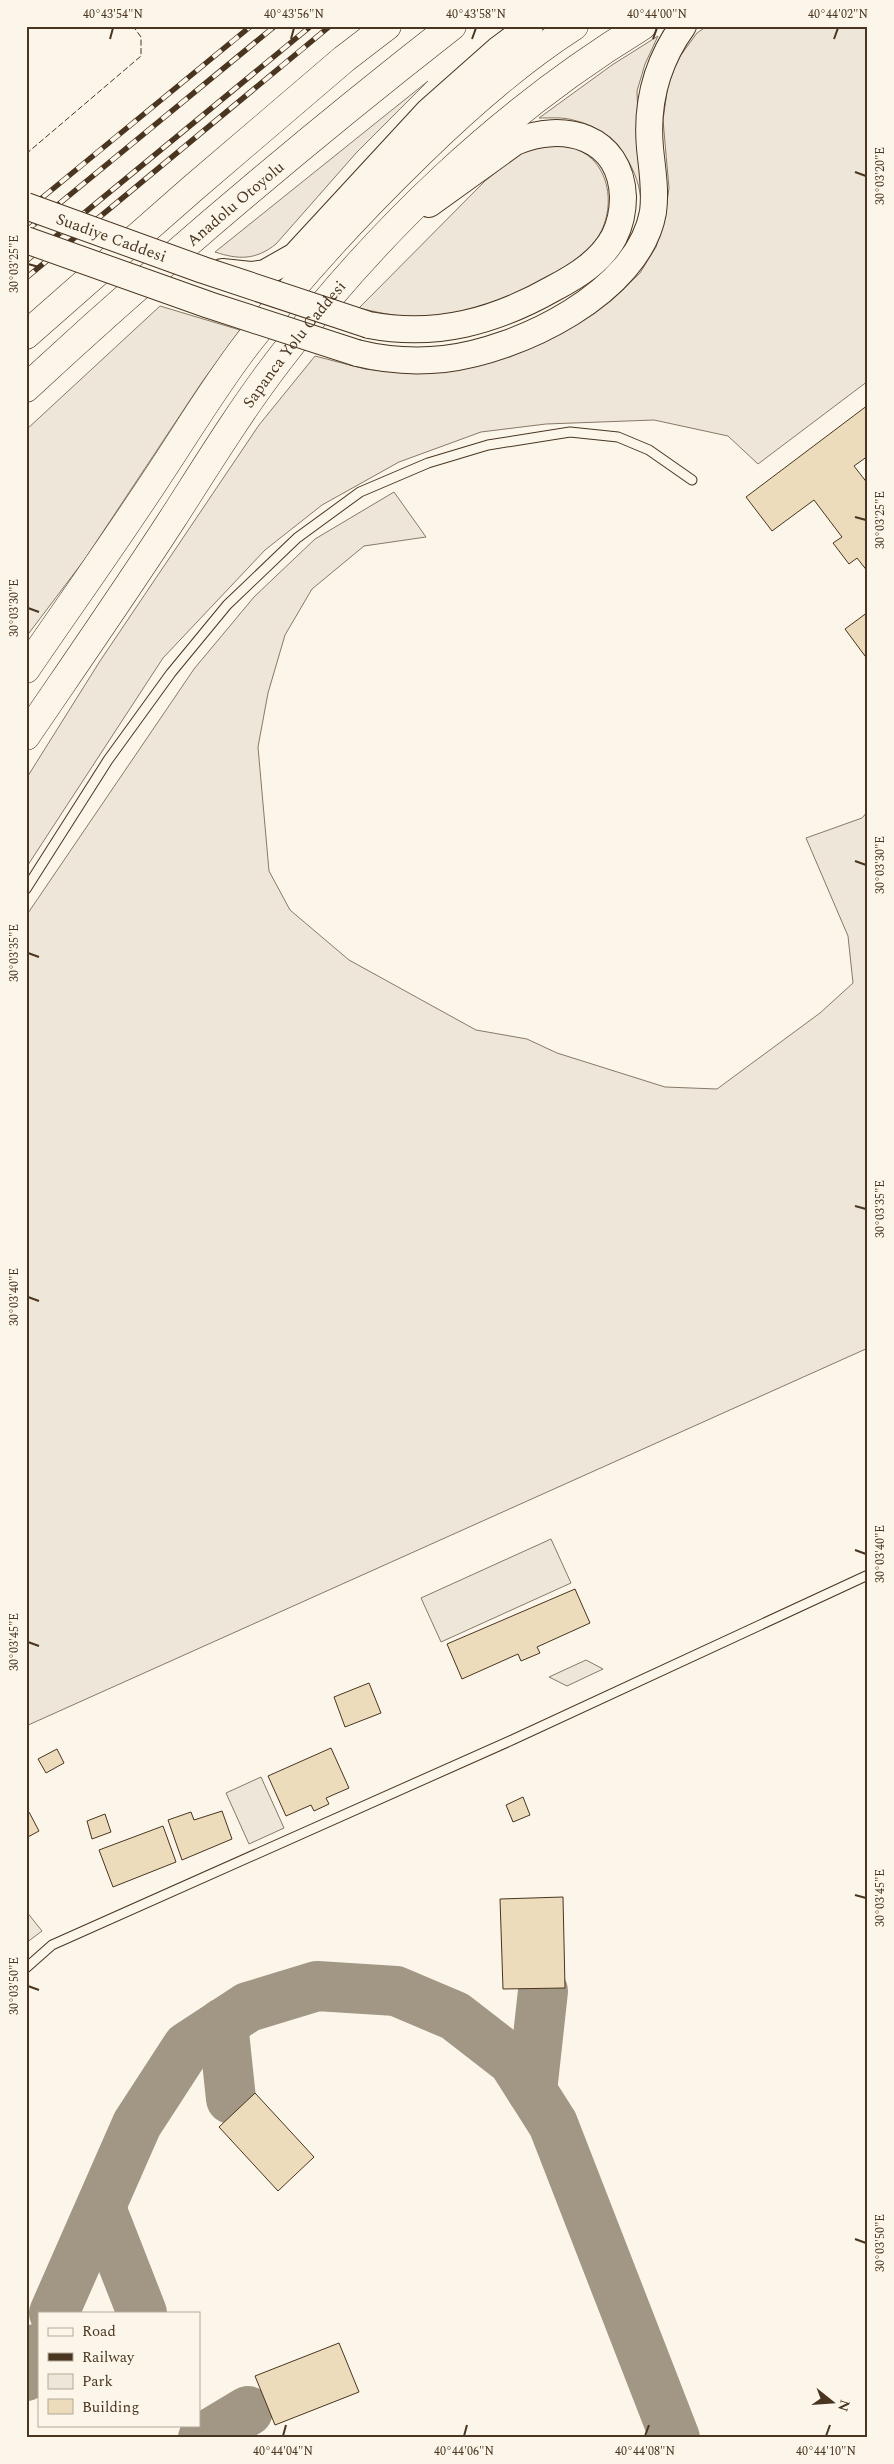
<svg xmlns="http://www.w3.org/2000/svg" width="894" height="2464" font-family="Spectral,serif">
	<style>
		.green { fill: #ede6d9; stroke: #887966 }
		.parking { fill: #ede7d9; stroke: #887966 }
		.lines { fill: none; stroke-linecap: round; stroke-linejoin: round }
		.taxiway { stroke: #a29684; stroke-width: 50 }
		.building { fill: #ecdcbc; stroke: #4a3520 }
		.lane-casing { stroke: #4a3520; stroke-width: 11 }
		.primary-casing { stroke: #4a3520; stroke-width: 28 }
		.highway-casing { stroke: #4a3520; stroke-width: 29 }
		.lane { stroke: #fbf6e9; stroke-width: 9 }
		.primary { stroke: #fbf6e9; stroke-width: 26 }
		.highway { stroke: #fbf6e9; stroke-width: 28 }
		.rail-casing { stroke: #4a3520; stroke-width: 5.5 }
		.rail { stroke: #fbf6e9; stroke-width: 4; stroke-dasharray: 11; stroke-linecap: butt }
		.primary-bridge-casing { stroke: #4a3520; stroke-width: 28; stroke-linecap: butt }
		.primary-bridge { stroke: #fbf6e9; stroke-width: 26 }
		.fence { stroke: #4a3520; stroke-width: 1; stroke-dasharray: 6 2.5; stroke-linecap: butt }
		.ticks { fill: none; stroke: #4a3520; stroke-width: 2 }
		.labels { text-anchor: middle; stroke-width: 4; stroke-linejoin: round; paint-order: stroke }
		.street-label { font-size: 16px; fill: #4a3520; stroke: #fbf6e9 }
		.neatline { fill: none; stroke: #4a3520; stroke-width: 2 }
		.ticks-label { font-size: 12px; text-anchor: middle; fill: #4a3520 }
	</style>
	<rect width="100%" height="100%" fill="#fbf6e9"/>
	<g class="green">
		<polygon points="707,26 868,26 868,381 758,464 728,436 654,420 546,424 481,432 399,462 322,505 265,550 163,658 26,868 26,779 100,661 259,425 315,356 365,369 407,373 564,331 613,299 640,273 656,247 665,216 669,188 663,120 668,85 678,59 697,33"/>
		<path d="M 658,36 L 645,64 L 637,91 L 641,200 C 637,162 611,128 573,120 C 563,117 550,118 539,118 L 612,65 Z"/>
		<path d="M 428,81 L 357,152 L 276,244 C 256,260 239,260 215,252 Z"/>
		<path d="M 536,145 C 548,145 563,144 574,148 C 614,162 618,217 591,246 C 564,274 497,306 460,314 C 426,322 392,316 359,308 L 485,181 L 519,154 Z"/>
		<polygon points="160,306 240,330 202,382 85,559 26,637 26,430"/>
		<polygon points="394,492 426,537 364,546 312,589 285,635 268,693 258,747 269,871 290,910 349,960 476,1030 527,1039 557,1053 665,1087 717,1089 820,1013 853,983 848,936 806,838 862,818 868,811 868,1348 26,1726 26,916 194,669 254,597 315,539"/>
	</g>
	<g class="parking">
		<polygon points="551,1539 571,1583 441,1642 421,1598"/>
		<polygon points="586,1660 603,1669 567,1686 549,1677"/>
		<polygon points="261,1777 284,1828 249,1844 226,1793"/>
		<polygon points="26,1911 42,1931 26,1943"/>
	</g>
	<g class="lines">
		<g class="taxiway">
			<polyline points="223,2023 231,2099"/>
			<polyline points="532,2091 543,1991"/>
			<polyline points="101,2208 142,2313"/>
			<polyline points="54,2313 137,2124 187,2047 248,2007 317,1986 396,1991 455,2016 513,2061 553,2124 675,2438"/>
			<polyline points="26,2376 39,2348"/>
			<polyline points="203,2438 248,2411"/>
		</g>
	</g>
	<g class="building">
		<polygon points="868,405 868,456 854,466 868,484 868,572 857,558 849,564 833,543 842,537 814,500 772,531 746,497"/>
		<polygon points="868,612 868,660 845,629"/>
		<polygon points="575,1589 590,1623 537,1647 540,1653 521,1661 518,1654 462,1679 447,1644"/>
		<polygon points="369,1683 381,1713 345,1727 334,1697"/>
		<polygon points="331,1748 349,1788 326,1798 329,1804 314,1811 311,1805 286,1816 268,1776"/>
		<polygon points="57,1749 64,1763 46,1773 38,1759"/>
		<polygon points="523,1797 530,1815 513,1822 506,1805"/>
		<polygon points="222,1811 232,1839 182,1860 168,1820 191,1812 194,1820"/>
		<polygon points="29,1812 39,1831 26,1838 26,1814"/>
		<polygon points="105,1814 111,1832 92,1839 87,1821"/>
		<polygon points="163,1826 176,1862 113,1887 99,1850"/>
		<polygon points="563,1897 565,1988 503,1989 500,1899"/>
		<polygon points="255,2093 314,2157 278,2191 219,2127"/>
		<polygon points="339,2343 359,2392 275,2425 255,2376"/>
	</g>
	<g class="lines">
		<g class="lane-casing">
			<g id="lane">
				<polyline points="26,889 108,760 171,673 227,605 297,538 360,492 428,463 488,445 570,432 618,437 649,450 692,480"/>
				<polyline points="26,1968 52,1945 512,1740 868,1575"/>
			</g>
		</g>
		<g class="primary-casing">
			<g id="primary">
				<polyline points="222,272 251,275 265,273 295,256 428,112 498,50 530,26"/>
				<path d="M 369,325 C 436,338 496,321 554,288 C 577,276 601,261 614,237 C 620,225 623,211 623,197 C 621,136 563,121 515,142 L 429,204"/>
				<path d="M 357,353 C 385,360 415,362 444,359 C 517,351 639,293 653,212 C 656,190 652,169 650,148 C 646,104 657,62 683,26"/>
			</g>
		</g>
		<g class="highway-casing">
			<g id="highway">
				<polyline points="26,335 192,189 344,59 387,26"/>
				<path id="s1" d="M 26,388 C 162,262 305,141 452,26"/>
				<path d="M 26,669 C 69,606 114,543 156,479 C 186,434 214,387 247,344 C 300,276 357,214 419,154 C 467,107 518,62 574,26"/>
				<path id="s2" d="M 26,736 C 75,664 125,592 173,518 C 207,465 240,411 279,360 C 378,230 501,112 642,26"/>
			</g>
		</g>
		<use href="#lane" class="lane"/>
		<use href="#primary" class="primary"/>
		<use href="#highway" class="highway"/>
		<g class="rail-casing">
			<g id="rail">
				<polyline points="26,211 251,26"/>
				<polyline points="26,231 275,26"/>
				<polyline points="26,261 311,26"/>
				<polyline points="26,278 330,26"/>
			</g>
		</g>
		<use href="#rail" class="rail"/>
		<g class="primary-bridge-casing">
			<g id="primary-bridge">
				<path id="s3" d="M 26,206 L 203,270 L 369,325"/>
				<polyline points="26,240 209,305 357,353"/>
			</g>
		</g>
		<use href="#primary-bridge" class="primary-bridge"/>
		<polyline class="fence" points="26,154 141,56 141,37 133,26"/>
	</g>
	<path class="ticks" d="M 110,39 L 113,28M 291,39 L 294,28M 472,39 L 476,28M 653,39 L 657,28M 834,39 L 838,28M 855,172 L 866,176M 28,264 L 39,267M 855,517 L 866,520M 28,608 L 39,612M 855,861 L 866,865M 28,953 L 39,957M 855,1206 L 866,1209M 28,1297 L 39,1301M 855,1550 L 866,1554M 28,1642 L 39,1646M 855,1895 L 866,1898M 28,1986 L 39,1990M 855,2239 L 866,2243M 283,2436 L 286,2425M 464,2436 L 467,2425M 645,2436 L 649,2425M 826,2436 L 830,2425"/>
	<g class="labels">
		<g class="street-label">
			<text dy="6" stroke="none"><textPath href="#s1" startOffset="279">Anadolu Otoyolu</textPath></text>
			<text dy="6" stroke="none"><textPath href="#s3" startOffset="91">Suadiye Caddesi</textPath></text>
			<text dy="6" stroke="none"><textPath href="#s2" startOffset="475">Sapanca Yolu Caddesi</textPath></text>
		</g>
	</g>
	<rect width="894" height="2464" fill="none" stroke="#fbf6e9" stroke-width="55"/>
	<rect x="38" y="2312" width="162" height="115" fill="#fbf6e9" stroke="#b4a999"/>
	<rect x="48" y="2328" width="25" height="8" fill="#fbf6e9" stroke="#b4a999"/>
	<text x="82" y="2336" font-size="15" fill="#4a3520">Road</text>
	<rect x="48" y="2353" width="25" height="8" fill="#4a3520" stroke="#b4a999"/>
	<text x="82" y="2362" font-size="15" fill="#4a3520">Railway</text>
	<rect x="48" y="2374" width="25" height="15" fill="#ede6d9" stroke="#b4a999"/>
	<text x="82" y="2386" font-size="15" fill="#4a3520">Park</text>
	<rect x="48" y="2399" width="25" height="15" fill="#ecdcbc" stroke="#b4a999"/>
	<text x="82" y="2412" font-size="15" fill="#4a3520">Building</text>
	<g transform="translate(832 2402) rotate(107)" stroke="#fbf6e9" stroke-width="4" paint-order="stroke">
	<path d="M0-4L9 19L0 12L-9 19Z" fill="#4a3520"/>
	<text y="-8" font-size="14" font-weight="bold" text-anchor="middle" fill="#4a3520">N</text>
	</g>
	<rect x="28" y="28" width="838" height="2408" class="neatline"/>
	<g class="ticks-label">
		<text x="113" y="18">40°43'54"N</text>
		<text x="294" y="18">40°43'56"N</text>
		<text x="476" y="18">40°43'58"N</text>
		<text x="657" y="18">40°44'00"N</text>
		<text x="838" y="18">40°44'02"N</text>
		<text transform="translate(880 176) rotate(-90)" y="4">30°03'20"E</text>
		<text transform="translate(14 264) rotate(-90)" y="4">30°03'25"E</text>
		<text transform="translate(880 520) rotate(-90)" y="4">30°03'25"E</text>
		<text transform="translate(14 608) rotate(-90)" y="4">30°03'30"E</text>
		<text transform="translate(880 865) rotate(-90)" y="4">30°03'30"E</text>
		<text transform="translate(14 953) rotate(-90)" y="4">30°03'35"E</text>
		<text transform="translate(880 1209) rotate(-90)" y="4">30°03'35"E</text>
		<text transform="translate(14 1297) rotate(-90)" y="4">30°03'40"E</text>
		<text transform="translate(880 1554) rotate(-90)" y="4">30°03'40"E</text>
		<text transform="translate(14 1642) rotate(-90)" y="4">30°03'45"E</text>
		<text transform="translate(880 1898) rotate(-90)" y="4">30°03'45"E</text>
		<text transform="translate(14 1986) rotate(-90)" y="4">30°03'50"E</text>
		<text transform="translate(880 2243) rotate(-90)" y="4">30°03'50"E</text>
		<text x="283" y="2455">40°44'04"N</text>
		<text x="464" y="2455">40°44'06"N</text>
		<text x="645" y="2455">40°44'08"N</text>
		<text x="826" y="2455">40°44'10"N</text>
	</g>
</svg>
